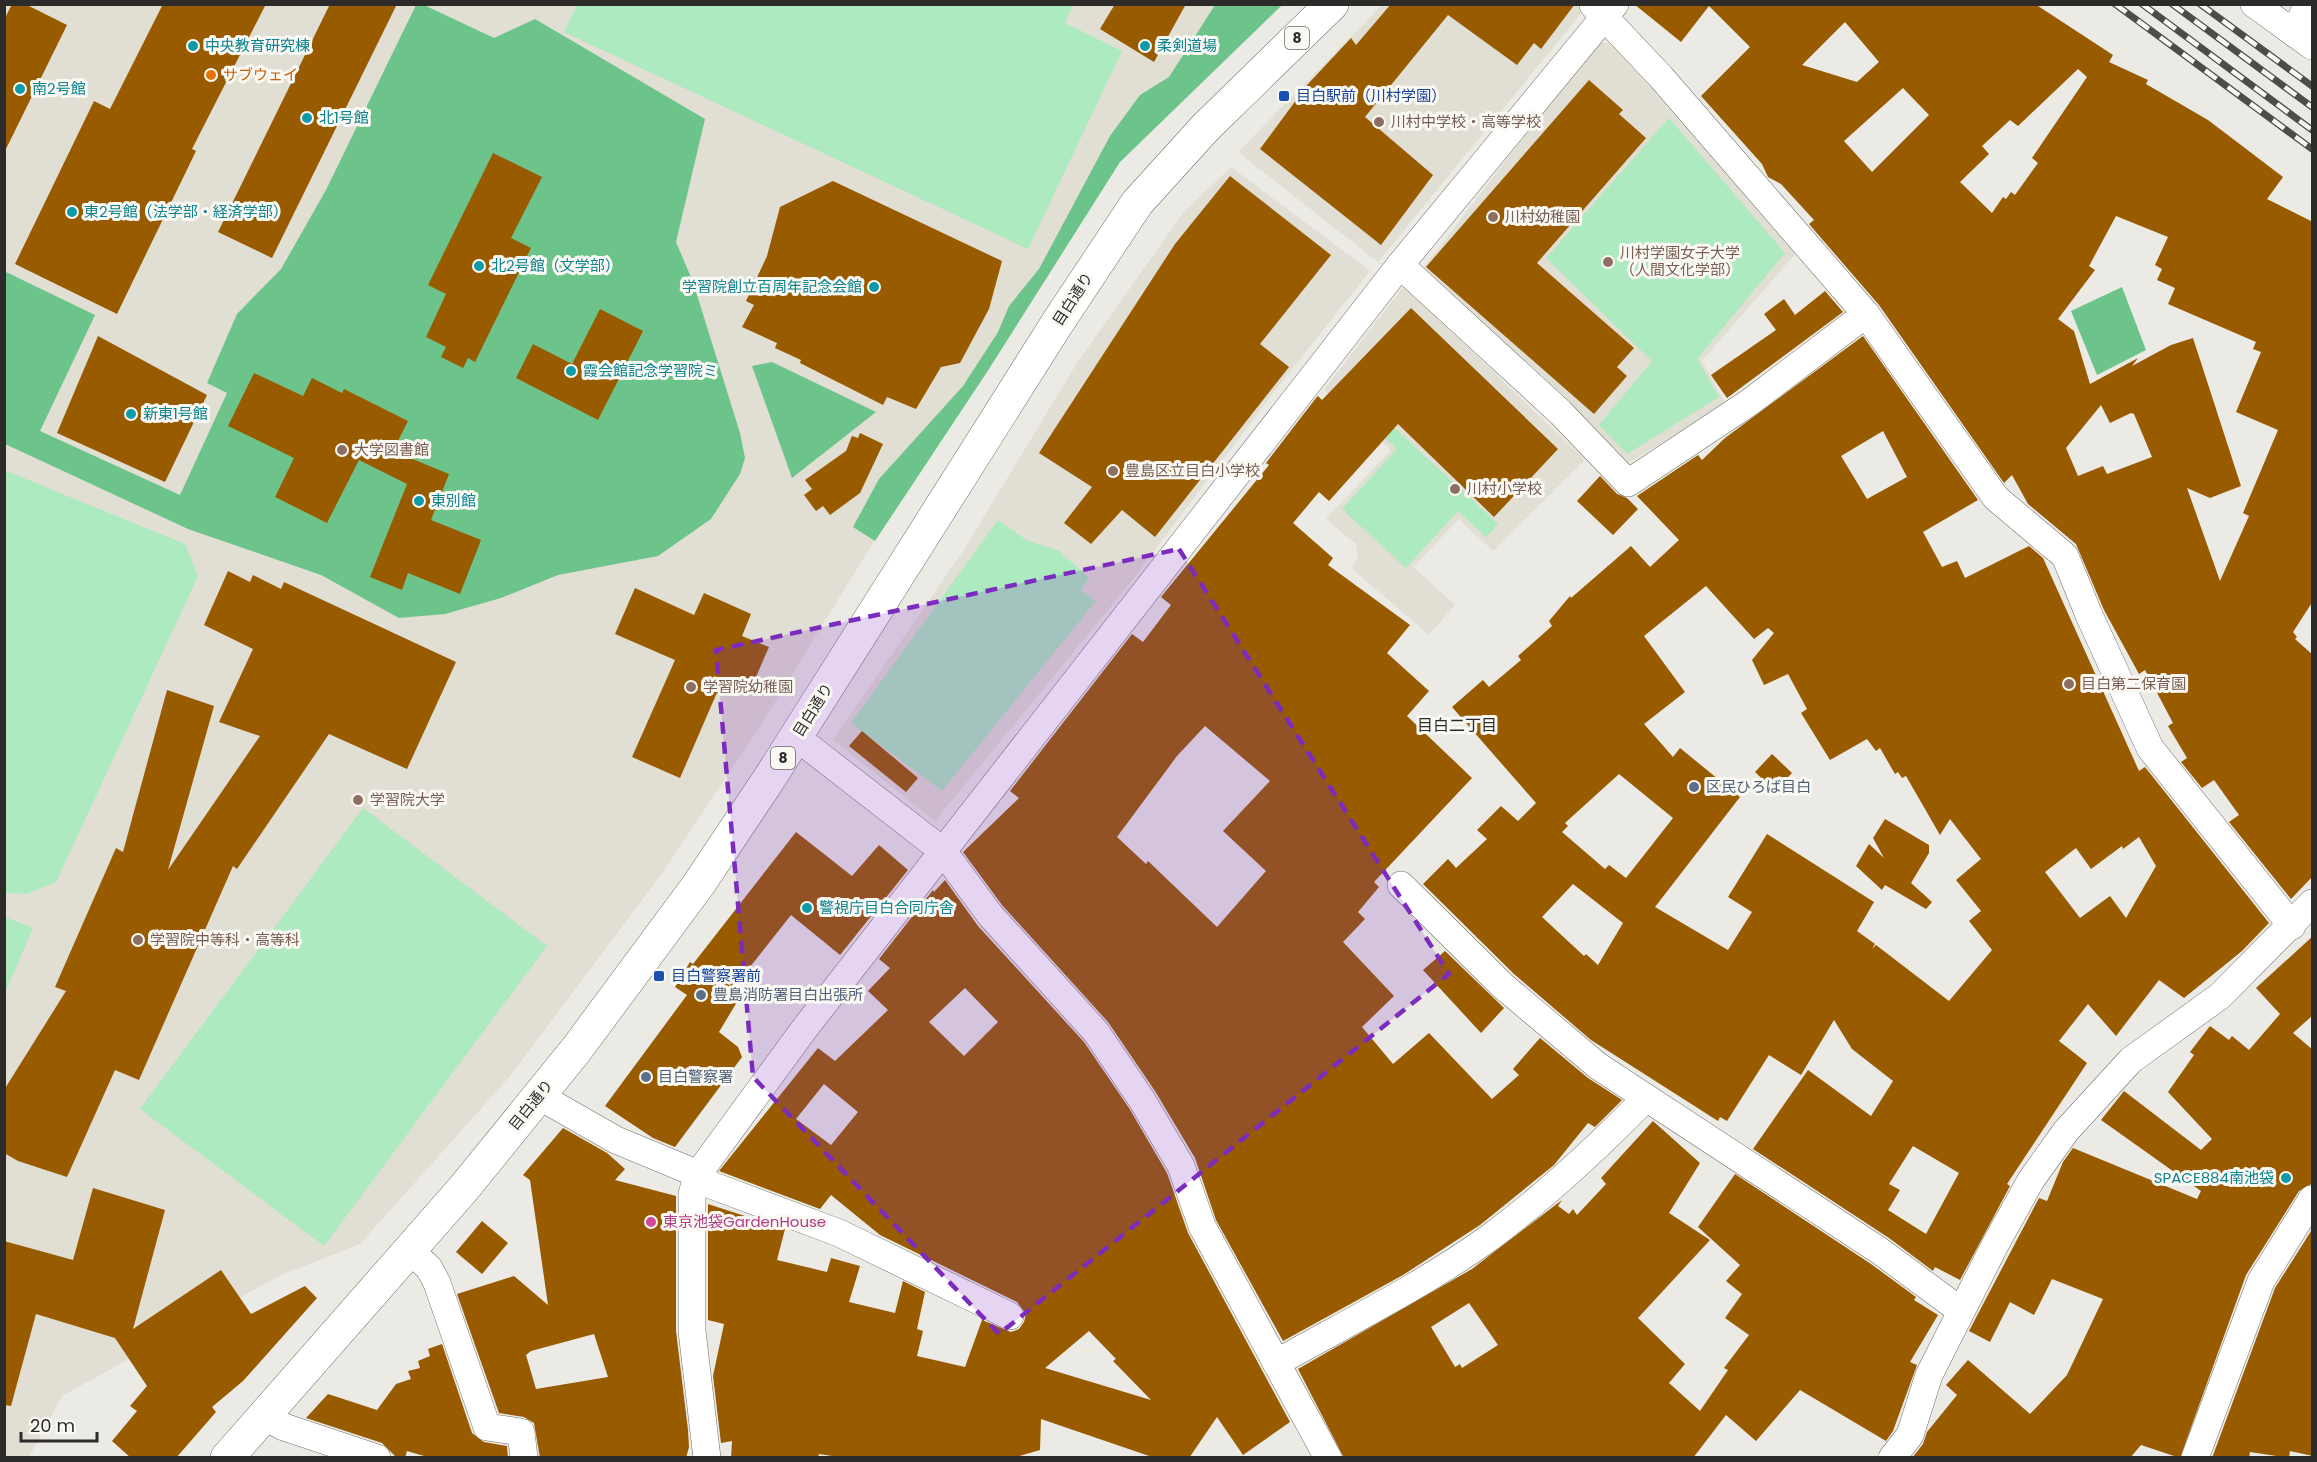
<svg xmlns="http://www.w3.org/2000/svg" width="2317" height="1462" font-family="Poppins,'Noto Sans JP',sans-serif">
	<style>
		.built { fill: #e1ded3 }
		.green { fill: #adeabf }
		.forest { fill: #6dc48b }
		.building { fill: #995b00; fill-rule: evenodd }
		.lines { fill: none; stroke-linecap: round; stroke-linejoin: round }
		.minor-casing { stroke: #72716c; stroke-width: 28 }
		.primary-casing { stroke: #72716c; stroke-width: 34 }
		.minor { stroke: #fff; stroke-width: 27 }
		.primary { stroke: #fff; stroke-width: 33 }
		.rail-casing { stroke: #4d4c49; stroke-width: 7 }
		.rail { stroke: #f9f8f2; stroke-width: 4.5; stroke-dasharray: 14; stroke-linecap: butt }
		.marked { fill: #7b2cbf; fill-opacity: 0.2; stroke: #7b2cbf; stroke-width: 4.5; stroke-dasharray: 12 8; stroke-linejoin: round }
		.culture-dot { fill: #0f9aa8; stroke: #f9f8f2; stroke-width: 2 }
		.food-dot { fill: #e8710a; stroke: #f9f8f2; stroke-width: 2 }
		.transit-dot { fill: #1a4fb4; stroke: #f9f8f2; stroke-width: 2 }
		.education-dot { fill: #8d6e63; stroke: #f9f8f2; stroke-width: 2 }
		.service-dot { fill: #5c6f8a; stroke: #f9f8f2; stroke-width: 2 }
		.hotel-dot { fill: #d1479c; stroke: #f9f8f2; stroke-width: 2 }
		.labels { text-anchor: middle; stroke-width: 6; stroke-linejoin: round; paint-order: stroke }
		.shield { fill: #f9f8f2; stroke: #6a6865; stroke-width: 1.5 }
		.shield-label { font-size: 14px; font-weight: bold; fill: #2c2b29 }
		.culture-label { font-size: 15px; fill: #0d838f; stroke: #f9f8f2; text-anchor: start }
		.food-label { font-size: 15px; fill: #c56008; stroke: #f9f8f2; text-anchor: start }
		.transit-label { font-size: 15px; fill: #164399; stroke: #f9f8f2; text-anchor: start }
		.education-label { font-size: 15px; fill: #785e54; stroke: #f9f8f2; text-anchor: start }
		.street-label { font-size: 15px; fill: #2c2b29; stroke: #f9f8f2 }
		.service-label { font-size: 15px; fill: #4e5e75; stroke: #f9f8f2; text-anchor: start }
		.hotel-label { font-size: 15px; fill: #b23c85; stroke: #f9f8f2; text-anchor: start }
		.neighbourhood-label { font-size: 16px; fill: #2c2b29; stroke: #f9f8f2 }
	</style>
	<rect width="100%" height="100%" fill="#ebeae5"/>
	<g class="built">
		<polygon points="1576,4 1583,11 1378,262 1238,152 1382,5"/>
		<polygon points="5,5 1282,5 1120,162 921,465 759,728 663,872 510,1076 360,1244 281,1275 62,1396 29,1457 5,1458"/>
		<polygon points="1597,42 1612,44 1796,253 1702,361 1726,404 1625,465 1421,271"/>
		<polygon points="1231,167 1370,271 1273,393 1130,583 935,821 833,740 965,548 1077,363 1184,212"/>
		<polygon points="1404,286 1585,460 1493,551 1459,519 1413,567 1455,605 1429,635 1351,568 1358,558 1356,544 1326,519 1391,450 1324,390"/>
	</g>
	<g class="green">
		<polygon points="1073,4 1065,23 1122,51 1028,249 564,32 577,5"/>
		<polygon points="1669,118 1785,253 1697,359 1719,397 1627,454 1599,425 1652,361 1546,258"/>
		<polygon points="1343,380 1498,524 1486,537 1458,511 1406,568 1342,509 1397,449 1333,390"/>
		<polygon points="4,470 185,544 198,576 56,882 26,894 5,893"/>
		<polygon points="998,520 1026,540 1059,551 1089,578 1081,590 1096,601 942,791 851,723"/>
		<polygon points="363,808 547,946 324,1246 140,1109"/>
		<polygon points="5,917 33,928 5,993"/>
	</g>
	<g class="forest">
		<polygon points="416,5 424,5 494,38 535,19 705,119 676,242 693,282 740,433 745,458 740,474 711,519 658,556 558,575 501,598 445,614 399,618 321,575 188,529 5,444 4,271 95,315 40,431 180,495 227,393 207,383 237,314 281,269 326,190"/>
		<polygon points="1215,5 1282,5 1120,162 989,369 875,541 853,527 879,479 963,386 998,332 1009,306 1039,269 1110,136 1140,95 1169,77"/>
		<polygon points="2122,287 2146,350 2097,375 2071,311"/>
		<polygon points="772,362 876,412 792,478 752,366"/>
	</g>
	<g class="building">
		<polygon points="12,4 25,4 67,25 4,153 4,20"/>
		<polygon points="163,4 266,4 192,149 196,151 117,314 15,264 94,101 110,109"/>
		<polygon points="330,4 397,4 272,258 218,232"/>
		<polygon points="1115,4 1186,4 1154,62 1100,29"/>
		<polygon points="1391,4 1575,4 1541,49 1534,43 1517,65 1448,15 1365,117 1433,175 1381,245 1260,149 1308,84 1351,38 1356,45"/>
		<path d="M 1634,4 L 2035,4 L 2113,55 L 2109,62 L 2148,80 L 2146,84 L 2208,120 L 2283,177 L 2267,199 L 2313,222 L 2313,601 L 2293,632 L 2297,637 L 2295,639 L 2313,655 L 2313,876 L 2291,899 L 2229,822 L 2239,815 L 2214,780 L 2202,788 L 2181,762 L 2187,758 L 2168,726 L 2173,723 L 2145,670 L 2139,674 L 2104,610 L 2076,544 L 2028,504 L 2012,475 L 2004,483 L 1879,305 L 1809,224 L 1814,220 L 1781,184 L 1768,177 L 1762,164 L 1701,96 L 1750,47 L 1709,6 L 1681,42 ZM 1845,22 L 1879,62 L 1857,82 L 1802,65 ZM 2078,69 L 2087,77 L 2032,158 L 2038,163 L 2015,195 L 2011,192 L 2006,199 L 2003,197 L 1992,213 L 1960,182 L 1989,154 L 1982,146 L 2010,120 L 2018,126 ZM 1903,88 L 1929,115 L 1872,172 L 1844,141 ZM 2116,216 L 2168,237 L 2155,265 L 2162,269 L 2157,280 L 2175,288 L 2168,304 L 2256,342 L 2253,349 L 2261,352 L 2236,412 L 2278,430 L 2243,513 L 2249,516 L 2220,581 L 2187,488 L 2210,498 L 2241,486 L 2193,338 L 2171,345 L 2132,366 L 2138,358 L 2090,384 L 2074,331 L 2058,319 L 2095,270 L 2089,266 ZM 2101,405 L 2110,423 L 2131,413 L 2134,414 L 2152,457 L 2107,474 L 2103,466 L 2078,476 L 2066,448 Z"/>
		<polygon points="1589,80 1623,110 1619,114 1646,138 1537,263 1634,348 1617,367 1627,376 1594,414 1426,267"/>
		<polygon points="493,153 542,177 511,238 531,248 475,362 468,358 463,368 441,357 446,347 426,337 446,294 428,285"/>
		<polygon points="1230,176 1331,255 1260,344 1289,367 1155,537 1122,510 1091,544 1064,523 1092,487 1039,453 1175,244"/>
		<polygon points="833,181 1002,261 989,309 960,363 941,367 916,409 887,397 883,405 800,363 801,360 775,348 777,343 742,327 754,305 746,301 767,256 780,207"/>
		<polygon points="1825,291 1843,312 1727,398 1711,375 1776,330 1764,314 1784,299 1795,315"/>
		<path d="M 1411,308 L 1558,449 L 1494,517 L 1398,424 L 1329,501 L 1319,492 L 1293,523 L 1333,558 L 1328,565 L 1410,625 L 1387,653 L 1429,691 L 1407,716 L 1472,778 L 1374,882 L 1379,887 L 1358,912 L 1365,919 L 1343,942 L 1394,996 L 1362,1027 L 1393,1064 L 1429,1033 L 1492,1099 L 1519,1075 L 1513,1069 L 1540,1038 L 1588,1078 L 1622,1100 L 1595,1127 L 1588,1123 L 1554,1165 L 1480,1225 L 1403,1275 L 1283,1341 L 1216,1220 L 1195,1158 L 1155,1091 L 1108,1022 L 1002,905 L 963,852 L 1019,798 L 1010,791 L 1132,634 L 1143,642 L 1171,605 L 1161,597 L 1269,465 L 1266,463 L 1316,398 L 1318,396 L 1322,400 ZM 1205,726 L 1270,781 L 1223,831 L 1266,871 L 1217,927 L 1148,861 L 1146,864 L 1117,837 L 1177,756 Z"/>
		<polygon points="600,309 643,331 598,420 516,378 533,344 572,364"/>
		<polygon points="98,336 207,395 165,482 57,433"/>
		<path d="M 1863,336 L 1978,500 L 1923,532 L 1942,567 L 1957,561 L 1965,578 L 2029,546 L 2043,558 L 2139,771 L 2145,767 L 2269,923 L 2242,951 L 2184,998 L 2159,980 L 2116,1036 L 2088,1004 L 2059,1041 L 2087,1063 L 2007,1184 L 2010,1186 L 1960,1280 L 1935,1267 L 1933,1271 L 1889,1238 L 1753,1149 L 1808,1070 L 1871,1116 L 1893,1081 L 1852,1049 L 1834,1020 L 1801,1075 L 1769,1055 L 1727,1121 L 1720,1117 L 1718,1121 L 1591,1040 L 1514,974 L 1423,884 L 1448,859 L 1456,868 L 1487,839 L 1477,830 L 1501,806 L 1518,821 L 1536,803 L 1452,707 L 1483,680 L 1489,687 L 1521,660 L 1518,656 L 1552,626 L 1549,621 L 1570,596 L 1571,598 L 1631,546 L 1650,567 L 1679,540 L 1637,496 L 1698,455 L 1702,460 L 1725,438 ZM 1883,431 L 1907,477 L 1867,499 L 1841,456 ZM 1706,586 L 1754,639 L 1768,628 L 1774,633 L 1752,660 L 1764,685 L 1788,674 L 1807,709 L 1801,713 L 1830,760 L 1867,739 L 1876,751 L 1880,748 L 1895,774 L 1898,772 L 1902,778 L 1906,776 L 1940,835 L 1950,819 L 1981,859 L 1956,880 L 1981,911 L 1969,921 L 1992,950 L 1949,1001 L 1876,945 L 1872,949 L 1875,944 L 1857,931 L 1874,902 L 1767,834 L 1728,897 L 1752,912 L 1728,950 L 1655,907 L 1740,797 L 1680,748 L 1673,757 L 1644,724 L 1685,692 L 1644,636 ZM 1619,774 L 1673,818 L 1626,878 L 1609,865 L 1605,869 L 1562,832 L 1568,826 L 1565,823 ZM 2139,837 L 2156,866 L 2126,918 L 2110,896 L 2080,918 L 2045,872 L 2076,848 L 2091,869 L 2122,846 L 2123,849 ZM 1573,884 L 1623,923 L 1598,965 L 1586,954 L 1584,956 L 1542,917 ZM 1913,1146 L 1959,1173 L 1926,1234 L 1888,1210 L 1900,1190 L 1889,1184 Z"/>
		<polygon points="254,373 303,396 312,378 342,393 344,389 408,421 393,451 449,474 431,520 481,540 460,594 408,573 402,590 370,577 407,484 359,460 327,523 275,497 294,458 228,426"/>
		<polygon points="860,433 883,444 860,493 830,515 823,506 816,511 804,495 812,489 805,480 846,451 852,436 858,438"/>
		<polygon points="1600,476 1617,494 1627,498 1638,509 1613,535 1577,501"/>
		<polygon points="228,571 250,582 253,575 281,589 284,582 456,662 407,769 329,734 237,869 233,866 139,1080 115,1070 67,1177 18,1161 4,1153 4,1090 66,991 55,987 116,848 123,852 167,690 214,706 168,870 260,736 219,722 253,649 204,625"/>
		<polygon points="635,588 694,615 704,593 751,614 742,636 769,647 749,693 722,681 680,778 632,757 675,660 615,634"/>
		<polygon points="862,731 918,778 906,792 849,746"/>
		<polygon points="1772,754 1792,773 1775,791 1755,772"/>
		<polygon points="1885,819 1929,845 1929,853 1911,883 1932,902 1926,909 1885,885 1882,890 1856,866 1869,844 1884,858 1873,838"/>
		<polygon points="796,832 852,876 879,845 908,870 840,955 791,915 731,991 740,997 719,1032 738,1047 742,1057 675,1147 653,1138 605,1106 687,995 675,987 690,962 693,964"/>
		<path d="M 945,880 L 978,926 L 1084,1042 L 1129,1108 L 1167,1173 L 1188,1233 L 1290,1422 L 1243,1455 L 1217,1417 L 1189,1458 L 1155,1458 L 1041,1419 L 1040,1450 L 1013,1458 L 845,1458 L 819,1454 L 818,1458 L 731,1458 L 732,1441 L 721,1443 L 713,1376 L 724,1324 L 708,1320 L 708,1204 L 785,1229 L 777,1260 L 827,1272 L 831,1258 L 860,1266 L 849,1302 L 895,1313 L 903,1281 L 925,1292 L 917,1329 L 923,1331 L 917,1356 L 965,1367 L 982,1320 L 1011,1332 L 1019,1329 L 1024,1322 L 1026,1314 L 1017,1302 L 880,1235 L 831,1195 L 820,1209 L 719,1171 L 818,1048 L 835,1061 L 888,1010 L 868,991 L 890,968 L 879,959 L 933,890 L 934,892 ZM 965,988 L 998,1022 L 964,1056 L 929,1022 ZM 824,1084 L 858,1112 L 831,1145 L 796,1119 ZM 1089,1331 L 1116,1359 L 1113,1361 L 1151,1400 L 1045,1368 Z"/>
		<polygon points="2313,936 2313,1015 2293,1033 2313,1050 2313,1183 2299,1191 2246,1275 2180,1458 2141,1445 2130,1458 1912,1458 1923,1444 1927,1432 1957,1395 1946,1385 1968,1360 2030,1414 2067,1375 2103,1299 2052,1279 2034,1315 2010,1302 1990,1342 1969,1331 2039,1198 2047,1201 2063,1162 2073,1148 2197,1199 2201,1191 2101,1120 2124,1091 2201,1150 2212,1139 2168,1092 2194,1055 2190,1052 2210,1026 2229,1040 2232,1036 2249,1050 2280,1014 2256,988"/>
		<polygon points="1445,951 1504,1008 1481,1033 1423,970"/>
		<path d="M 1653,1121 L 1700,1163 L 1669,1213 L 1710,1240 L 1638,1318 L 1685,1364 L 1669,1383 L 1700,1411 L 1728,1370 L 1724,1368 L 1749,1335 L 1725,1318 L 1742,1294 L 1726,1281 L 1740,1265 L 1698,1227 L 1735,1174 L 1871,1264 L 1916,1297 L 1914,1300 L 1938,1315 L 1910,1362 L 1917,1365 L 1893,1431 L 1886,1441 L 1800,1390 L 1756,1441 L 1726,1415 L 1693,1458 L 1344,1458 L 1298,1369 L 1472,1269 L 1562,1200 L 1558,1206 L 1569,1214 L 1573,1209 L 1577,1215 L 1606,1184 L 1601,1178 ZM 1469,1303 L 1498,1345 L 1462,1368 L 1460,1364 L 1455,1367 L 1431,1327 Z"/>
		<path d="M 563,1128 L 607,1153 L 625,1169 L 615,1180 L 676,1196 L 676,1331 L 688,1430 L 689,1447 L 686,1458 L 540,1458 L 534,1423 L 524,1417 L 499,1413 L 457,1294 L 514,1276 L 548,1305 L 530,1180 L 523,1175 ZM 594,1334 L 608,1377 L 536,1389 L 526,1355 L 531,1351 Z"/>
		<polygon points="93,1188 165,1210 133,1329 221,1270 251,1314 305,1286 317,1298 243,1381 212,1407 216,1412 176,1458 131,1458 112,1441 137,1411 130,1406 147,1386 115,1338 36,1314 11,1406 4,1405 4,1241 73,1260"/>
		<polygon points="482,1221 508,1243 482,1274 456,1252"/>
		<polygon points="2313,1228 2313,1456 2290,1451 2289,1458 2250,1452 2249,1458 2212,1458 2275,1288"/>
		<polygon points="442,1344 472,1433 484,1442 507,1446 508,1458 431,1458 407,1451 405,1458 397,1458 382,1443 306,1418 328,1394 377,1410 396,1384 411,1379 408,1371 420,1368 418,1361 430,1356 428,1349"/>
	</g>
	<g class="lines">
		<g class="minor-casing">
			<g id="minor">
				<polyline points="2254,4 2312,46"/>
				<polyline points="1593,5 1661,77 1866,314 1996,498 2065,556 2089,615 2150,748 2292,926"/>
				<polyline points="2295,34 2307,4"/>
				<polyline points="1400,265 1560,412 1628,483 1750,402 1866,314"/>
				<polyline points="796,737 943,851 990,915 1096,1032 1142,1100 1181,1166 1202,1226 1328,1458"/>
				<polyline points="1401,885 1503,986 1598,1066 1880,1251 1961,1311"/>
				<polyline points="539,1096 616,1140 698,1174 711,1185 839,1233 1010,1316"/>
				<polyline points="411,1251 429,1268 437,1283 487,1427 521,1432 524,1458"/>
				<path d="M 1276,1363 C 1347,1323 1422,1286 1489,1238 C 1547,1195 1596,1149 1646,1098"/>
				<polyline points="263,1416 284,1427 377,1458"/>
				<polyline points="707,1458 692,1331 692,1194 698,1174 805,1028 1400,265 1615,4"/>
				<polyline points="1892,1458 1910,1435 1929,1375 1995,1245 2031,1180 2066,1131 2131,1060 2220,996 2312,903"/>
				<polyline points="2195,1458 2261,1281 2312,1199"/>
			</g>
		</g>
		<g class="primary-casing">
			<polyline id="primary" points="227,1458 464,1188 576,1050 699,884 771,776 1058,322 1137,203 1205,128 1332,4"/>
		</g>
		<use href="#minor" class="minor"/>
		<use href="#primary" class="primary"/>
		<g class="rail-casing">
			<g id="rail">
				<polyline points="2115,4 2312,149"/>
				<polyline points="2142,4 2312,130"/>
				<polyline points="2172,4 2312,107"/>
				<polyline points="2200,4 2312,86"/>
			</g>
		</g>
		<use href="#rail" class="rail"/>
	</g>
	<path class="marked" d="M 1179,549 L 1449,974 L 999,1334 L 753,1077 L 716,650 Z"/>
	<g class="culture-dot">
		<circle cx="193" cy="46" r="6"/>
		<circle cx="1145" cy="46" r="6"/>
		<circle cx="20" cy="89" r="6"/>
		<circle cx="307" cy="118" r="6"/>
		<circle cx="72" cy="212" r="6"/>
		<circle cx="479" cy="266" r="6"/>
		<circle cx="874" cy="287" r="6"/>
		<circle cx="571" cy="371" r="6"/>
		<circle cx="131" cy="414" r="6"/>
		<circle cx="419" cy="501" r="6"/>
		<circle cx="807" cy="908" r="6"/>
		<circle cx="2286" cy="1178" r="6"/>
	</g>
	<circle class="food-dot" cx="211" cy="75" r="6"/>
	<g class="transit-dot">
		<rect x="1278" y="90" width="12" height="12" rx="3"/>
		<rect x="653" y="970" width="12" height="12" rx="3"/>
	</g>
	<g class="education-dot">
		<circle cx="1379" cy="122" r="6"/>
		<circle cx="1493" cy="217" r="6"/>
		<circle cx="1608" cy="262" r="6"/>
		<circle cx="342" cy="450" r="6"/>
		<circle cx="1113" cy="471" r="6"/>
		<circle cx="1455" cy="489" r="6"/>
		<circle cx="2069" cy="684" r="6"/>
		<circle cx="691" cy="687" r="6"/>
		<circle cx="358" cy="800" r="6"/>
		<circle cx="138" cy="940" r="6"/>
	</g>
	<g class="service-dot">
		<circle cx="1694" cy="787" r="6"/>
		<circle cx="701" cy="995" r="6"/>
		<circle cx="646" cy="1077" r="6"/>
	</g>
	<circle class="hotel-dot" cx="651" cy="1222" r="6"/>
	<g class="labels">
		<g class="shield">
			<rect x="1285" y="27" width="24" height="22" rx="4.5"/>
			<rect x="771" y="747" width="24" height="22" rx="4.5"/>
		</g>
		<g class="shield-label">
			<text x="1297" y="43">8</text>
			<text x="783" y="763">8</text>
		</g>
		<g class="culture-label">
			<text x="205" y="51">中央教育研究棟</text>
			<text x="1157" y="51">柔剣道場</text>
			<text x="32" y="94">南2号館</text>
			<text x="319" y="123">北1号館</text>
			<text x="84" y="217">東2号館（法学部・経済学部）</text>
			<text x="491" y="271">北2号館（文学部）</text>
			<text x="862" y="292" text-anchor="end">学習院創立百周年記念会館</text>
			<text x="583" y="376">霞会館記念学習院ミ</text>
			<text x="143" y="419">新東1号館</text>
			<text x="431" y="506">東別館</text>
			<text x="819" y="913">警視庁目白合同庁舎</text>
			<text x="2274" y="1183" text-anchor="end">SPACE884南池袋</text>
		</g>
		<g class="food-label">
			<text x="223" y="80">サブウェイ</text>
		</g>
		<g class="transit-label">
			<text x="1296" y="101">目白駅前（川村学園）</text>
			<text x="671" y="981">目白警察署前</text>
		</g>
		<g class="education-label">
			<text x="1391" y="127">川村中学校・高等学校</text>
			<text x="1505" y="222">川村幼稚園</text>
			<text x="1620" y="258">川村学園女子大学<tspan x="1620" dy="17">（人間文化学部）</tspan></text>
			<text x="354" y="455">大学図書館</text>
			<text x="1125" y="476">豊島区立目白小学校</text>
			<text x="1467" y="494">川村小学校</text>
			<text x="2081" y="689">目白第二保育園</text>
			<text x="703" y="692">学習院幼稚園</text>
			<text x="370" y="805">学習院大学</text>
			<text x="150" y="945">学習院中等科・高等科</text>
		</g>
		<g class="street-label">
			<text transform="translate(1073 299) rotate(-57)" y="5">目白通り</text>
			<text transform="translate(813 710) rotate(-58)" y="5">目白通り</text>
			<text transform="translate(531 1105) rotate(-51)" y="5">目白通り</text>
		</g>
		<g class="service-label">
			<text x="1706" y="792">区民ひろば目白</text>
			<text x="713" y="1000">豊島消防署目白出張所</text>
			<text x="658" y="1082">目白警察署</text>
		</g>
		<g class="hotel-label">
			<text x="663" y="1227">東京池袋GardenHouse</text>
		</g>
		<g class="neighbourhood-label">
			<text x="1457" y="731">目白二丁目</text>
		</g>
	</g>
	<rect width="2317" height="1462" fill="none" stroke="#2c2b29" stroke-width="12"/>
	<path d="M21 1432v9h76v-9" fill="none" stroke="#2c2b29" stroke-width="3"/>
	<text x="30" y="1432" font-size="18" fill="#2c2b29" stroke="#f9f8f2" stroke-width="4.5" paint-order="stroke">20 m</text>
</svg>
